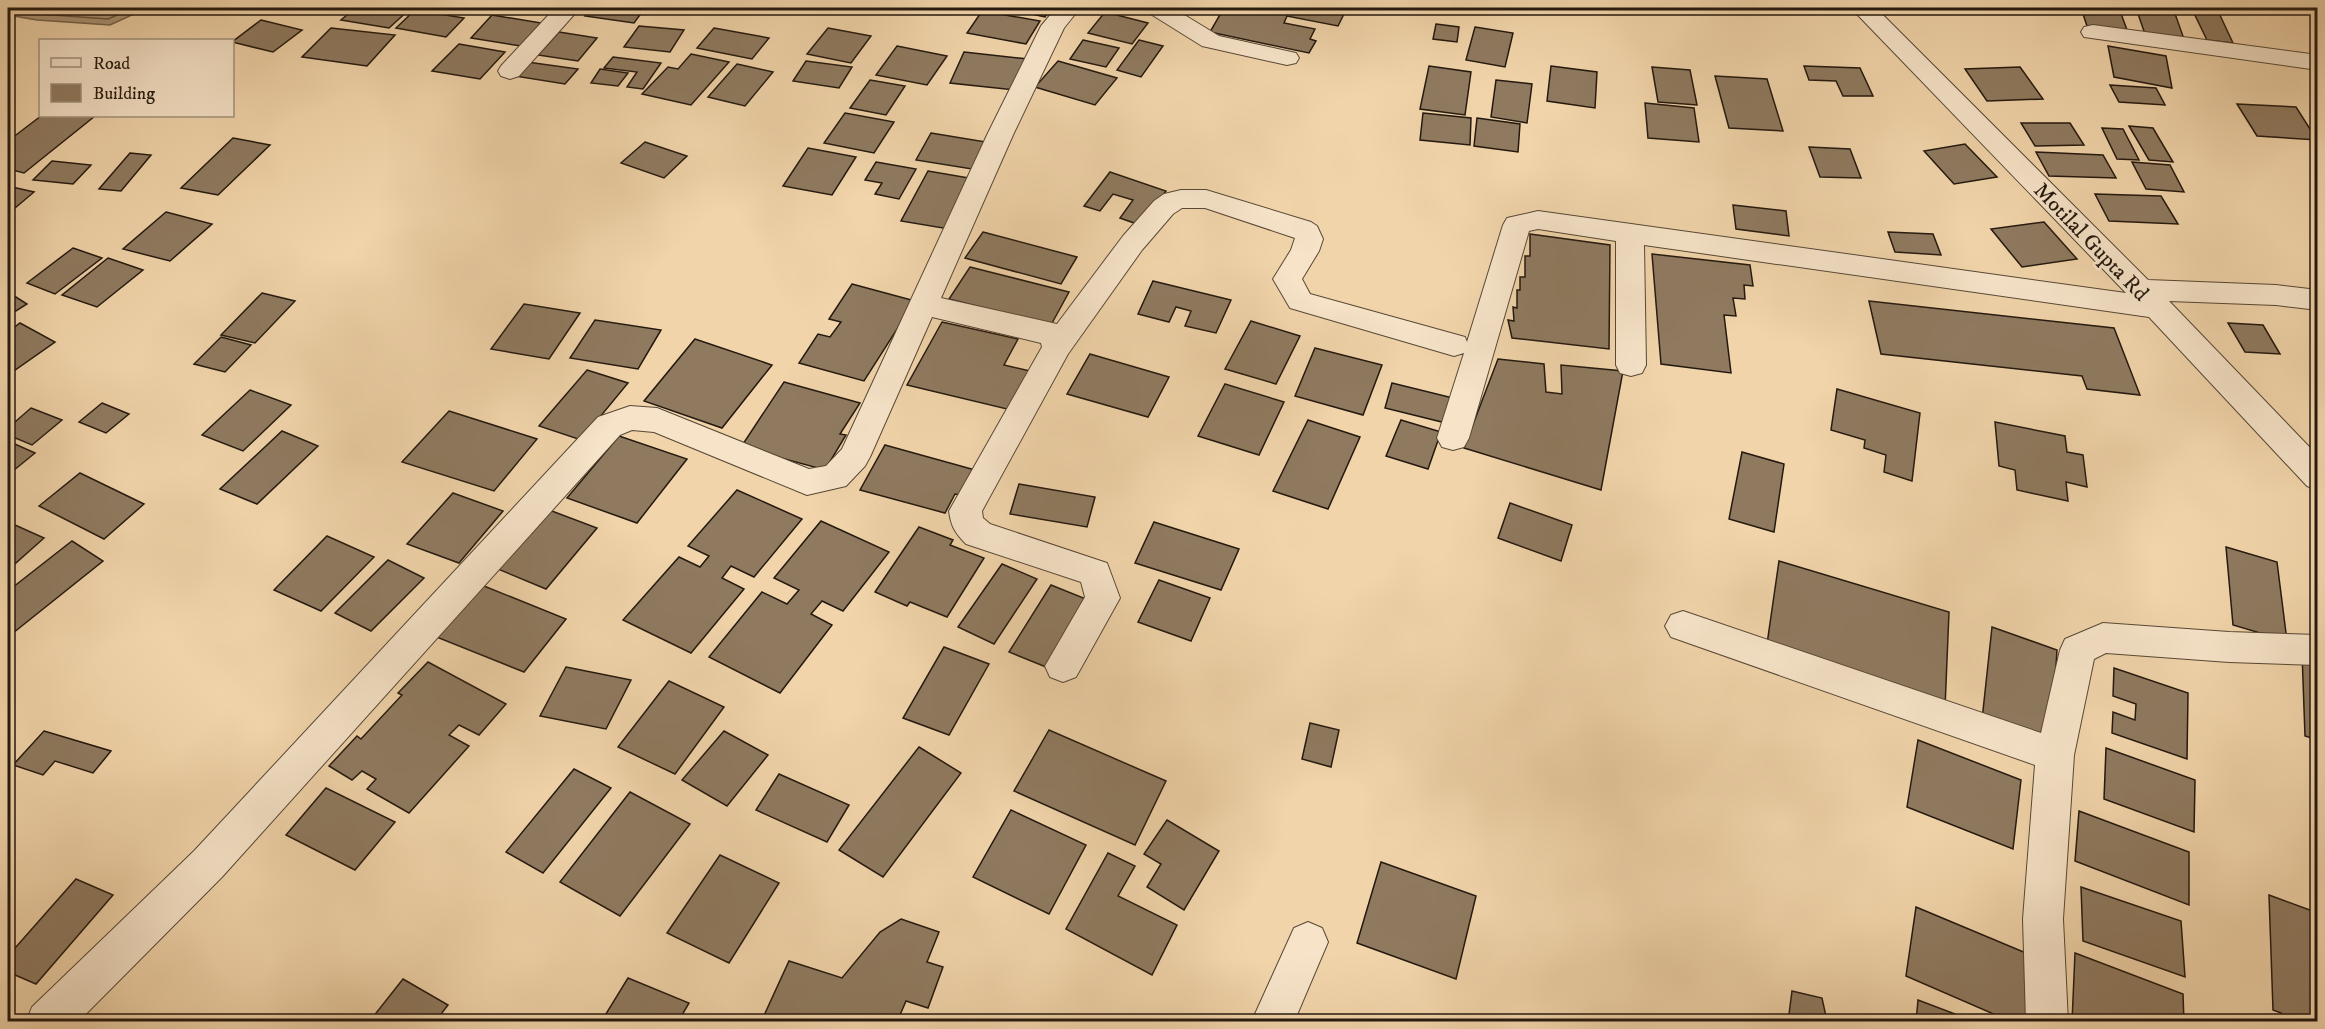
<svg xmlns="http://www.w3.org/2000/svg" width="2325" height="1029" font-family="'IM FELL DW Pica',serif">
	<style>
		.water { fill: #ab9475; stroke: #75634c; stroke-width: 1.5 }
		.lines { fill: none; stroke-linecap: round; stroke-linejoin: round }
		.shore { stroke: #685642; stroke-width: 1.5 }
		.building { fill: #8f7a60; stroke: #24190f; stroke-width: 1.5 }
		.minor-casing { stroke: #574836; stroke-width: 2 }
		.minor { fill: #f6e3c8; fill-rule: evenodd }
		.labels { text-anchor: middle; stroke-width: 5; stroke-linejoin: round; paint-order: stroke }
		.street-label { font-size: 22px; fill: #24190f; stroke: #f6e3c8 }
	</style>
	<rect width="100%" height="100%" fill="#f1d4aa"/>
	<filter id="stains"><feTurbulence type="fractalNoise" baseFrequency=".00333" numOctaves="4"/><feColorMatrix values="0 0 0 0 .2 0 0 0 0 .09 0 0 0 0 .02 0 0 0 .5 -.17"/></filter>
	<radialGradient id="worn" r=".72"><stop offset=".6" stop-color="#630" stop-opacity="0"/><stop offset="1" stop-color="#630" stop-opacity=".3"/></radialGradient>
	<polygon class="water" points="8,8 147,8 110,25 37,20 8,15"/>
	<g class="lines">
		<g class="shore">
			<polyline points="52,8 107,11 115,8"/>
			<polyline points="8,9 38,14 108,19 133,8"/>
		</g>
	</g>
	<g class="building">
		<polygon points="355,8 411,8 389,28 341,20"/>
		<polygon points="592,8 645,8 634,23 585,16"/>
		<polygon points="1004,8 1052,8 1045,17"/>
		<polygon points="1217,8 1347,8 1338,26 1287,16 1284,23 1315,29 1310,39 1316,41 1309,53 1210,32 1221,13 1215,11"/>
		<polygon points="2081,8 2119,8 2127,30 2087,26"/>
		<polygon points="2136,8 2173,8 2184,39 2145,34"/>
		<polygon points="2192,9 2218,11 2233,43 2207,40"/>
		<polygon points="415,10 464,18 446,37 396,28"/>
		<polygon points="982,11 1040,21 1026,44 967,33"/>
		<polygon points="1105,12 1148,23 1132,44 1088,33"/>
		<polygon points="492,15 541,23 521,46 471,38"/>
		<polygon points="261,20 302,30 273,52 232,42"/>
		<polygon points="1436,24 1459,27 1457,42 1433,39"/>
		<polygon points="639,26 684,30 670,52 624,47"/>
		<polygon points="1475,27 1513,33 1505,67 1466,60"/>
		<polygon points="331,28 395,35 367,66 302,57"/>
		<polygon points="714,28 769,38 752,59 697,48"/>
		<polygon points="828,28 871,36 851,63 807,54"/>
		<polygon points="559,32 597,38 578,61 538,55"/>
		<polygon points="1083,40 1119,48 1106,67 1070,59"/>
		<polygon points="1139,40 1163,46 1141,77 1117,70"/>
		<polygon points="459,44 505,52 480,79 432,71"/>
		<polygon points="897,46 947,56 927,85 876,75"/>
		<polygon points="2108,46 2166,56 2172,88 2114,77"/>
		<polygon points="964,52 1028,59 1015,90 950,83"/>
		<polygon points="691,54 729,62 691,105 642,94 668,67 678,69"/>
		<polygon points="613,57 661,63 643,89 627,87 637,72 604,68"/>
		<polygon points="806,61 852,67 839,88 793,81"/>
		<polygon points="1058,61 1117,78 1095,105 1035,87"/>
		<polygon points="527,62 578,69 565,84 515,76"/>
		<polygon points="737,64 773,72 745,106 708,97"/>
		<polygon points="1429,66 1471,72 1465,115 1420,109"/>
		<polygon points="1551,66 1597,72 1595,108 1547,101"/>
		<polygon points="1804,66 1860,68 1873,96 1843,96 1836,81 1809,80"/>
		<polygon points="1652,67 1690,70 1697,105 1658,102"/>
		<polygon points="2020,67 2043,99 1987,101 1965,69"/>
		<polygon points="600,69 628,73 618,86 591,83"/>
		<polygon points="1715,76 1767,79 1783,131 1729,128"/>
		<polygon points="870,80 905,86 886,115 850,108"/>
		<polygon points="1496,80 1532,84 1527,123 1491,117"/>
		<polygon points="2110,85 2156,88 2165,105 2119,102"/>
		<polygon points="1645,103 1694,108 1699,142 1648,138"/>
		<polygon points="2237,104 2296,107 2317,140 2257,136"/>
		<polygon points="845,113 894,122 874,153 824,143"/>
		<polygon points="1423,113 1471,118 1470,145 1420,140"/>
		<polygon points="41,116 95,116 24,173 8,169 8,141"/>
		<polygon points="1477,118 1520,124 1518,152 1474,146"/>
		<polygon points="2021,123 2070,123 2084,145 2035,146"/>
		<polygon points="2129,126 2153,128 2173,162 2149,160"/>
		<polygon points="2102,128 2123,129 2139,160 2117,159"/>
		<polygon points="931,133 986,142 972,169 916,160"/>
		<polygon points="233,138 270,145 218,195 181,188"/>
		<polygon points="645,142 687,156 664,178 621,163"/>
		<polygon points="1965,144 1997,177 1954,184 1924,151"/>
		<polygon points="1809,147 1850,149 1861,178 1820,177"/>
		<polygon points="808,148 856,157 832,195 783,186"/>
		<polygon points="2036,152 2103,155 2116,178 2049,176"/>
		<polygon points="130,153 151,155 121,191 99,189"/>
		<polygon points="52,161 91,165 73,184 33,180"/>
		<polygon points="876,162 916,169 899,199 875,194 882,183 865,180"/>
		<polygon points="2132,162 2170,165 2184,192 2146,189"/>
		<polygon points="928,171 975,179 949,229 901,221"/>
		<polygon points="1110,172 1166,191 1140,225 1120,218 1133,200 1113,194 1100,211 1084,206"/>
		<polygon points="12,187 34,192 8,214 8,191"/>
		<polygon points="2095,194 2161,196 2178,224 2109,221"/>
		<polygon points="1733,205 1786,211 1789,236 1736,229"/>
		<polygon points="166,212 212,224 170,261 123,249"/>
		<polygon points="2044,222 2077,259 2022,267 1991,229"/>
		<polygon points="983,232 1077,257 1061,284 965,258"/>
		<polygon points="1888,232 1933,234 1941,255 1895,252"/>
		<polygon points="1530,234 1610,245 1609,349 1512,338 1508,320 1514,321 1513,307 1517,308 1517,290 1520,290 1520,277 1525,277 1525,256 1530,256"/>
		<polygon points="73,248 102,258 55,294 27,283"/>
		<polygon points="1652,254 1750,265 1753,286 1744,285 1745,299 1733,298 1736,316 1724,315 1731,373 1661,364"/>
		<polygon points="108,258 143,270 97,307 62,295"/>
		<polygon points="970,267 1069,292 1051,325 949,299"/>
		<polygon points="1153,281 1231,300 1216,333 1185,326 1191,311 1176,307 1169,322 1138,314"/>
		<polygon points="852,284 915,301 864,381 799,363 818,334 830,337 841,322 829,319"/>
		<polygon points="8,292 27,304 8,316"/>
		<polygon points="262,293 295,301 255,343 221,335"/>
		<polygon points="1869,301 2114,328 2140,395 2087,389 2082,376 1881,354"/>
		<polygon points="524,304 580,313 549,359 491,349"/>
		<polygon points="595,320 661,330 638,369 570,358"/>
		<polygon points="1251,321 1300,336 1276,384 1225,369"/>
		<polygon points="942,322 1018,339 1004,365 1030,371 1011,410 907,385"/>
		<polygon points="20,323 55,342 8,375 8,332"/>
		<polygon points="2228,323 2263,325 2280,354 2245,352"/>
		<polygon points="221,337 251,345 225,372 194,364"/>
		<polygon points="695,339 772,365 722,428 644,401"/>
		<polygon points="1315,348 1382,365 1363,415 1295,396"/>
		<polygon points="1090,354 1169,377 1148,417 1067,394"/>
		<polygon points="1498,359 1544,364 1546,392 1562,394 1561,365 1623,371 1601,490 1464,448"/>
		<polygon points="587,370 628,383 581,440 539,426"/>
		<polygon points="784,382 860,403 840,434 846,435 825,470 741,447"/>
		<polygon points="1392,383 1453,398 1446,423 1385,408"/>
		<polygon points="1225,384 1284,402 1259,455 1198,436"/>
		<polygon points="1837,389 1920,413 1912,481 1884,472 1886,455 1864,448 1865,440 1831,430"/>
		<polygon points="250,390 291,405 243,451 202,435"/>
		<polygon points="102,403 129,414 106,433 79,422"/>
		<polygon points="31,408 62,420 32,445 8,435 8,428"/>
		<polygon points="449,411 537,439 494,491 402,462"/>
		<polygon points="1308,420 1360,437 1328,509 1273,491"/>
		<polygon points="1401,420 1441,432 1428,469 1386,456"/>
		<polygon points="1995,422 2065,436 2067,452 2083,455 2087,487 2066,482 2068,501 2017,490 2015,470 1999,466"/>
		<polygon points="282,431 318,446 257,504 220,489"/>
		<polygon points="619,436 687,459 637,523 567,498"/>
		<polygon points="8,441 35,453 8,475"/>
		<polygon points="885,445 975,470 961,495 955,494 945,513 860,490"/>
		<polygon points="1742,452 1784,464 1774,532 1729,519"/>
		<polygon points="80,473 144,504 104,539 39,506"/>
		<polygon points="1019,484 1095,497 1087,527 1010,514"/>
		<polygon points="737,490 802,519 754,577 731,566 722,578 744,589 691,653 623,620 679,557 700,567 709,556 688,546"/>
		<polygon points="453,493 503,511 459,563 407,544"/>
		<polygon points="1510,503 1572,525 1561,561 1498,538"/>
		<polygon points="544,508 597,528 546,589 493,567"/>
		<polygon points="821,521 889,552 843,611 822,601 811,614 832,625 780,693 709,657 762,592 787,604 799,590 774,578"/>
		<polygon points="1154,522 1239,549 1221,590 1135,563"/>
		<polygon points="15,525 44,538 8,570 8,531"/>
		<polygon points="919,527 953,540 950,545 984,558 947,617 910,602 907,606 875,592"/>
		<polygon points="327,536 374,557 321,611 274,590"/>
		<polygon points="72,541 103,561 8,637 8,591"/>
		<polygon points="2226,547 2277,562 2287,641 2233,625"/>
		<polygon points="388,560 424,578 371,631 335,613"/>
		<polygon points="1779,561 1949,612 1945,708 1766,651"/>
		<polygon points="1002,564 1037,579 994,644 958,627"/>
		<polygon points="1159,580 1210,598 1191,641 1138,622"/>
		<polygon points="474,582 566,619 524,672 429,634"/>
		<polygon points="1051,585 1091,601 1051,669 1009,652"/>
		<polygon points="1992,627 2057,650 2051,745 1982,720"/>
		<polygon points="944,647 989,664 949,735 903,718"/>
		<polygon points="2302,653 2318,659 2318,740 2305,736"/>
		<polygon points="428,662 506,704 479,735 459,725 449,735 469,746 409,813 367,789 376,779 362,771 352,780 329,766 357,736 361,739 402,695 398,693"/>
		<polygon points="566,667 631,680 606,729 540,716"/>
		<polygon points="2114,668 2188,693 2187,759 2112,733 2113,712 2135,720 2136,704 2113,696"/>
		<polygon points="669,681 724,707 675,774 618,747"/>
		<polygon points="1310,723 1339,730 1331,767 1302,759"/>
		<polygon points="1049,730 1166,781 1135,845 1014,791"/>
		<polygon points="44,731 111,751 93,773 55,761 43,775 13,765"/>
		<polygon points="724,731 768,755 727,806 682,780"/>
		<polygon points="1918,740 2021,780 2013,849 1907,807"/>
		<polygon points="919,747 961,773 883,877 839,850"/>
		<polygon points="2106,748 2195,780 2194,832 2104,799"/>
		<polygon points="574,769 611,788 543,873 506,852"/>
		<polygon points="779,774 849,805 827,842 756,810"/>
		<polygon points="326,788 395,822 355,870 286,835"/>
		<polygon points="630,792 690,824 620,916 560,882"/>
		<polygon points="1011,810 1086,845 1049,914 973,877"/>
		<polygon points="2079,811 2189,852 2189,905 2075,861"/>
		<polygon points="1167,820 1219,851 1184,910 1147,887 1161,864 1144,854"/>
		<polygon points="1108,853 1135,866 1118,896 1177,925 1152,975 1066,929"/>
		<polygon points="720,855 779,883 729,963 667,933"/>
		<polygon points="1381,862 1476,896 1456,979 1357,943"/>
		<polygon points="76,879 113,895 36,984 8,972 8,956"/>
		<polygon points="2081,887 2181,921 2185,977 2083,941"/>
		<polygon points="2269,895 2318,913 2318,1022 2281,1022 2281,1013 2273,1010"/>
		<polygon points="1916,907 2038,958 2032,1022 2012,1022 1906,976"/>
		<polygon points="901,919 939,932 927,962 943,967 928,1008 906,1001 897,1022 761,1022 789,961 842,978 880,932"/>
		<polygon points="2075,953 2183,994 2184,1022 2072,1022"/>
		<polygon points="628,978 689,1003 678,1022 601,1022"/>
		<polygon points="403,979 448,1005 435,1022 369,1022"/>
		<polygon points="1792,991 1822,998 1827,1021 1829,1022 1788,1022"/>
		<polygon points="1918,1000 1976,1022 1916,1022"/>
	</g>
	<g class="lines">
		<g class="minor-casing">
			<g id="minor">
				<polygon points="555,8 580,8 519,76 510,79 501,76 498,71 501,66"/>
				<path d="M 1056,8 L 1080,8 L 1064,28 L 1013,135 L 941,298 L 1057,324 L 1123,236 L 1154,201 L 1164,194 L 1181,190 L 1206,190 L 1311,222 L 1317,226 L 1323,239 L 1319,251 L 1302,279 L 1310,294 L 1465,337 L 1467,342 L 1503,225 L 1507,218 L 1538,211 L 2126,293 L 1851,8 L 1876,8 L 2148,280 L 2276,285 L 2318,290 L 2318,310 L 2276,305 L 2169,301 L 2318,456 L 2318,490 L 2307,486 L 2149,317 L 1644,245 L 1646,365 L 1642,373 L 1631,376 L 1620,373 L 1616,365 L 1616,241 L 1538,229 L 1529,231 L 1469,438 L 1464,447 L 1453,450 L 1442,447 L 1437,438 L 1464,353 L 1454,356 L 1290,308 L 1273,279 L 1291,250 L 1295,238 L 1205,208 L 1182,208 L 1173,214 L 1142,250 L 1068,354 L 982,511 L 983,518 L 990,524 L 1107,563 L 1120,598 L 1076,677 L 1063,682 L 1050,677 L 1045,666 L 1085,597 L 1081,582 L 966,544 C 955,533 951,526 949,511 L 1042,347 L 1041,343 L 932,317 L 870,457 L 865,466 L 846,486 L 807,495 L 654,432 L 632,430 L 620,435 L 222,877 L 78,1022 L 26,1022 L 32,1007 L 194,851 L 598,417 L 630,406 L 657,408 L 809,469 L 826,466 L 842,449 L 987,135 L 1041,26 Z"/>
				<polygon points="1145,8 1173,8 1219,36 1296,53 1299,58 1296,63 1287,65 1202,46 1149,13"/>
				<polygon points="2093,25 2318,55 2318,70 2084,37 2081,32 2084,27"/>
				<polygon points="1683,611 2041,733 2060,650 2065,639 2103,623 2229,632 2318,635 2318,665 2229,662 2106,653 2094,659 2074,755 2063,919 2068,1022 2026,1022 2023,919 2035,765 1671,637 1665,626 1671,615"/>
				<polygon points="1308,922 1322,928 1328,942 1294,1022 1258,1022 1255,1014 1294,928"/>
			</g>
		</g>
		<use href="#minor" class="minor"/>
	</g>
	<g class="labels">
		<g class="street-label">
			<text transform="translate(2092 241) rotate(46)" y="8">Motilal Gupta Rd</text>
		</g>
	</g>
	<rect width="2325" height="1029" fill="none" stroke="#f1d4aa" stroke-width="30"/>
	<rect x="9" y="9" width="2307" height="1011" fill="none" stroke="#24190f" stroke-width="3"/>
	<rect x="15" y="15" width="2295" height="999" fill="none" stroke="#24190f" stroke-width="1.5"/>
	<rect x="39" y="39" width="195" height="78" fill="#f6e3c8" stroke="#a2927e" stroke-width="1.5"/>
	<rect x="51" y="58" width="30" height="9" fill="#f6e3c8" stroke="#a2927e" stroke-width="1.5"/>
	<text x="93" y="69" font-size="18" fill="#24190f">Road</text>
	<rect x="51" y="84" width="30" height="18" fill="#8f7a60" stroke="#a2927e" stroke-width="1.5"/>
	<text x="93" y="99" font-size="18" fill="#24190f">Building</text>
	<rect width="100%" height="100%" filter="url(#stains)"/>
	<rect width="100%" height="100%" fill="url(#worn)"/>
</svg>
